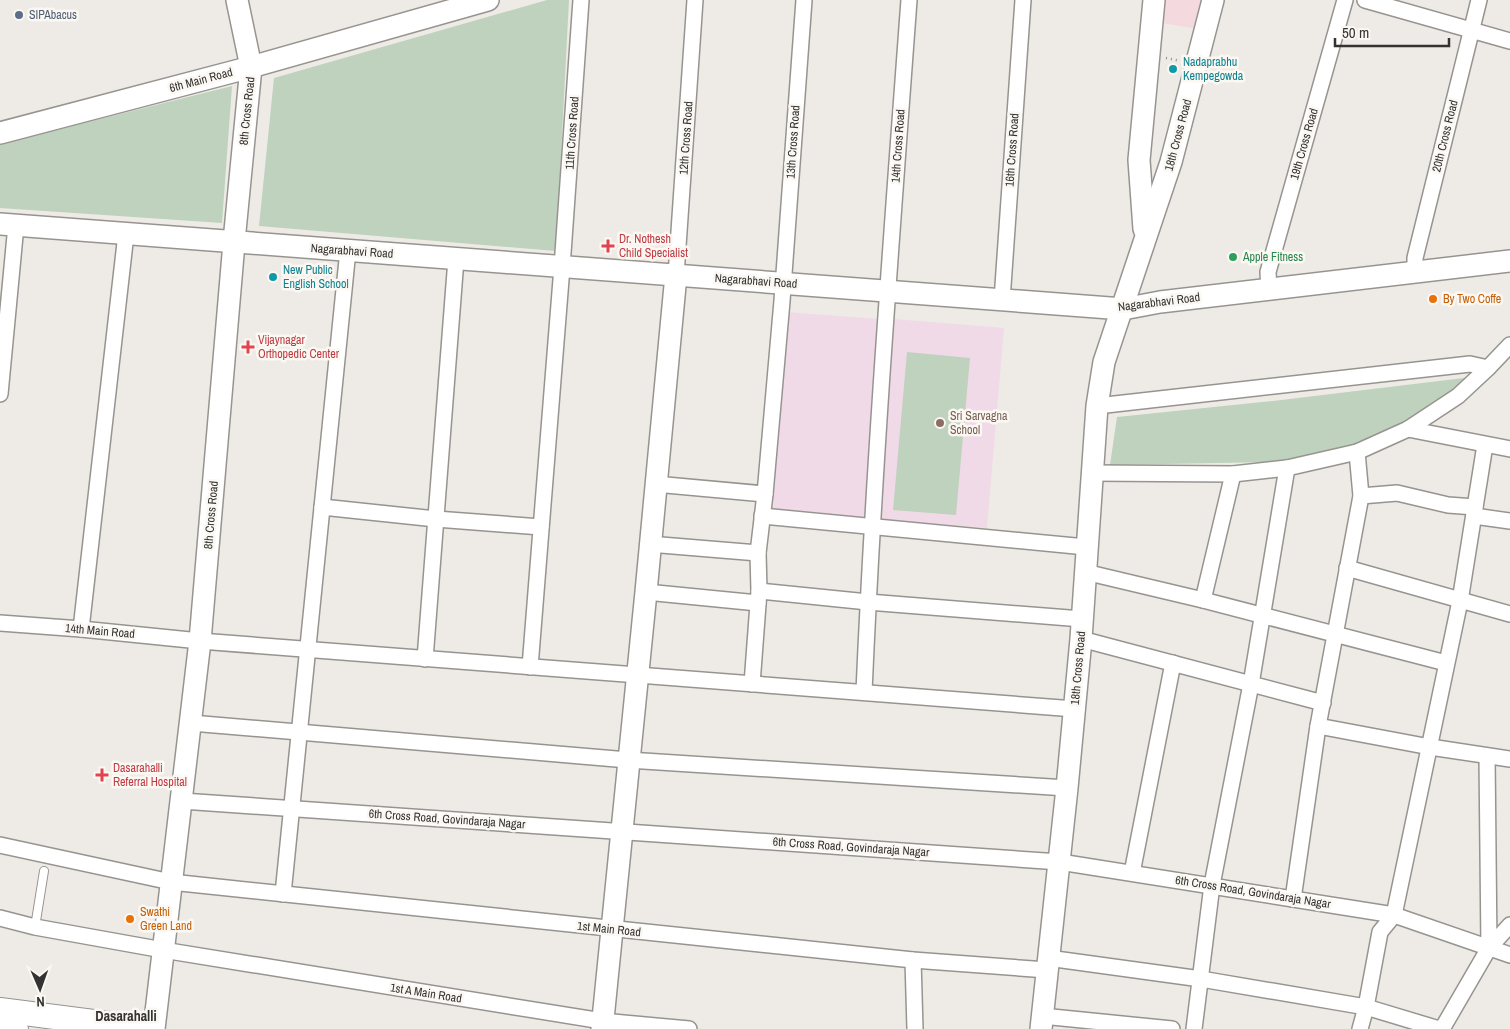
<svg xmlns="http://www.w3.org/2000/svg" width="1510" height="1029" font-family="'Archivo Narrow',sans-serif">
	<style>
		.commercial { fill: #f4dade }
		.education { fill: #f0dae7 }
		.green { fill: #bed2bd }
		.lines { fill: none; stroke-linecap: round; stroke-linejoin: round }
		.lane-casing { stroke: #979490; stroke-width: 10 }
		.street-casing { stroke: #979490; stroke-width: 18 }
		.secondary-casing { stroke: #979490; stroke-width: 24 }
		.primary-casing { stroke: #979490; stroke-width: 26 }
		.path { stroke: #8f8d8a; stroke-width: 2.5; stroke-dasharray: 1 4; stroke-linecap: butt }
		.lane { stroke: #fff; stroke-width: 8 }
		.street { stroke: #fff; stroke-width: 15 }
		.secondary { stroke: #fff; stroke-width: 21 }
		.primary { stroke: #fff; stroke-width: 24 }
		.service-dot { fill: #5c6f8a; stroke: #fbf8f3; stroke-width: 2 }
		.culture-dot { fill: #0f9aa8; stroke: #fbf8f3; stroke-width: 2 }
		.health-dot { fill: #e0444e; stroke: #fbf8f3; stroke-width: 2 }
		.leisure-dot { fill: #2e9e5b; stroke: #fbf8f3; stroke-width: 2 }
		.food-dot { fill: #e8710a; stroke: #fbf8f3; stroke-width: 2 }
		.education-dot { fill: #8d6e63; stroke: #fbf8f3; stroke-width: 2 }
		.labels { text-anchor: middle; stroke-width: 5; stroke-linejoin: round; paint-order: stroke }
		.service-label { font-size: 12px; fill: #4e5e75; stroke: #fbf8f3; text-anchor: start }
		.culture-label { font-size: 12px; fill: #0d838f; stroke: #fbf8f3; text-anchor: start }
		.street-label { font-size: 12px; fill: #343331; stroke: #fbf8f3 }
		.health-label { font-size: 12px; fill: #be3a42; stroke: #fbf8f3; text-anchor: start }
		.leisure-label { font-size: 12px; fill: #27864d; stroke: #fbf8f3; text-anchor: start }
		.food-label { font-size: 12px; fill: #c56008; stroke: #fbf8f3; text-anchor: start }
		.education-label { font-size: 12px; fill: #785e54; stroke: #fbf8f3; text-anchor: start }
		.neighbourhood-label { font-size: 14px; font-weight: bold; fill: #343331; stroke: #fbf8f3 }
	</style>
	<rect width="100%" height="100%" fill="#eeebe6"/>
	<polygon class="commercial" points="1164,0 1205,0 1198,29 1161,23"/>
	<g class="education">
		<polygon points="786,312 880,319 864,517 770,509"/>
		<polygon points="894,319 1004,328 987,528 877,519"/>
	</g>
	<g class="green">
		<polygon points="547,0 569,0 556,251 259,226 274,78"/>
		<polygon points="232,86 222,223 0,208 0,144"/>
		<polygon points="907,352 970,358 956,515 893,510"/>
		<polygon points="1472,377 1436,407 1357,447 1278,462 1110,465 1117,417 1273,401"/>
	</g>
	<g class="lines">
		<g class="lane-casing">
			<polyline id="lane" points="35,927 44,871"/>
		</g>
		<g class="street-casing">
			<g id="street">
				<polyline points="1365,0 1510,41"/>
				<polyline points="1415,272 1415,258 1479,0"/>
				<polyline points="676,275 695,0"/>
				<polyline points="1269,289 1268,272 1345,0"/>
				<polyline points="1002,300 1023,0"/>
				<polyline points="0,394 16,225"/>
				<polyline points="1097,406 1470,364 1488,368"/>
				<polyline points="1408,429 1510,449"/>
				<polyline points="1357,452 1361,496 1318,726 1430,747 1510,759"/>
				<polyline points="1091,473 1233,474 1287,468 1357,452 1408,429 1458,396 1488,368 1510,345"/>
				<polyline points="655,484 765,494 782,301 804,0"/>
				<polyline points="1361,496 1397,493 1448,505 1475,507"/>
				<polyline points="322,507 436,519 541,527"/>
				<polyline points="762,516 1086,547"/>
				<polyline points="1474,516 1510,521"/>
				<polyline points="649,544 758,553 765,494"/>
				<polyline points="1347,568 1510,614"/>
				<polyline points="1085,572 1203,600 1446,663"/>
				<polyline points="759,591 868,602 1082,619"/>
				<polyline points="646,592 758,603"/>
				<polyline points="1203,600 1233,474"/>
				<polyline points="0,623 81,629 200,641 1075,709"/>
				<polyline points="81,629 126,234"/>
				<polyline points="1081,639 1323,703"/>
				<polyline points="425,659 456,259"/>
				<polyline points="530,667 562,267 581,0"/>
				<polyline points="752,684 759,591 758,553"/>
				<path d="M 864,692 C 874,461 892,231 909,0"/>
				<polyline points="191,723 628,760 1067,788"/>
				<polyline points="1487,756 1489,948"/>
				<polyline points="182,801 1060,862 1394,915 1510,955"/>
				<polyline points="0,845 171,882 913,960 1047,970"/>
				<polyline points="1132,873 1173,663"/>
				<polyline points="283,894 348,250"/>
				<polyline points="1293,899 1318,726"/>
				<polyline points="0,918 35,927 163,950 602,1021 689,1029"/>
				<polyline points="1048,958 1201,979 1366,1007 1380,932 1394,915 1460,601 1485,445"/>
				<polyline points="913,960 915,1029"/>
				<polyline points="1042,1016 1172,1029"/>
				<polyline points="1194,1029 1212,885 1251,684 1287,468"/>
				<polyline points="1360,1029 1366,1007 1439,1029"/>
				<polyline points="1442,1029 1489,948 1510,925"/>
			</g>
		</g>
		<g class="secondary-casing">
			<g id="secondary">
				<polyline points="0,133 251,67 488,0"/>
				<polyline points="0,224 1123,309 1160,302 1510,261"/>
				<polyline points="1144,229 1139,160 1154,0"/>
				<polyline points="154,1029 200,641 235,231 251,67 237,0"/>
				<polyline points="602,1029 646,592 676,275"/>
				<polyline points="1041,1029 1067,788 1081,639 1097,406 1104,362 1171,162 1213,0"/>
			</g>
		</g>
		<g class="primary-casing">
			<g id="primary">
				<polyline points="0,1010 148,1029"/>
				<polyline points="0,1027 16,1029"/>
			</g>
		</g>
		<polyline class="path" points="1166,58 1180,61"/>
		<use href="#lane" class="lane"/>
		<use href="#street" class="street"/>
		<use href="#secondary" class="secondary"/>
		<use href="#primary" class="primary"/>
	</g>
	<circle class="service-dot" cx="19" cy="15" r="5"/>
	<g class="culture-dot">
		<circle cx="1173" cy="69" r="5"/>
		<circle cx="273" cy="277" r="5"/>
	</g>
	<g class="health-dot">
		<path d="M605.5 238.5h5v5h5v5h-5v5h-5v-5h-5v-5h5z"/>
		<path d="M245.5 339.5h5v5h5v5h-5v5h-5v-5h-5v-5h5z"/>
		<path d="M99.5 767.5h5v5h5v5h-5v5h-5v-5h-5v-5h5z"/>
	</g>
	<circle class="leisure-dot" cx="1233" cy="257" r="5"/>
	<g class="food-dot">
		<circle cx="1433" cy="299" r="5"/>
		<circle cx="130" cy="919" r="5"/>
	</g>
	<circle class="education-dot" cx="940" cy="423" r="5"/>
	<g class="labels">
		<g class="service-label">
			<text x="29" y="19">SIPAbacus</text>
		</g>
		<g class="culture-label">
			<text x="1183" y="66">Nadaprabhu<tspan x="1183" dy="14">Kempegowda</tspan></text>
			<text x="283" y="274">New Public<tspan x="283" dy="14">English School</tspan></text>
		</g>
		<g class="street-label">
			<text transform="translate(201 80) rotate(-15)" y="4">6th Main Road</text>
			<text transform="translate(247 111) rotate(-84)" y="4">8th Cross Road</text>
			<text transform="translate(572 133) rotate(-86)" y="4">11th Cross Road</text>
			<text transform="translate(1178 135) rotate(-75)" y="4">18th Cross Road</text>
			<text transform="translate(1445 136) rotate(-76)" y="4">20th Cross Road</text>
			<text transform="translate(686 138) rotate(-86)" y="4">12th Cross Road</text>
			<text transform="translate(793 142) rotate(-86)" y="4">13th Cross Road</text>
			<text transform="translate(1304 144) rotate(-74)" y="4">19th Cross Road</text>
			<text transform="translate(898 146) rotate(-86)" y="4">14th Cross Road</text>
			<text transform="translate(1012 150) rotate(-86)" y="4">16th Cross Road</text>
			<text transform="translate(352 251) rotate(4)" y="4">Nagarabhavi Road</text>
			<text transform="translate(756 281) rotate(4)" y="4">Nagarabhavi Road</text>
			<text transform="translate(1159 302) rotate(-7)" y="4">Nagarabhavi Road</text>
			<text transform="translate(211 515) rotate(-85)" y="4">8th Cross Road</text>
			<text transform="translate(100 631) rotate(5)" y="4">14th Main Road</text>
			<text transform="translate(1078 668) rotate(-85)" y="4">18th Cross Road</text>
			<text transform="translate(447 819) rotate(4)" y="4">6th Cross Road, Govindaraja Nagar</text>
			<text transform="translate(851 847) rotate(4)" y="4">6th Cross Road, Govindaraja Nagar</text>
			<text transform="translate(1253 892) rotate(9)" y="4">6th Cross Road, Govindaraja Nagar</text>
			<text transform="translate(609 929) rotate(6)" y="4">1st Main Road</text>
			<text transform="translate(426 993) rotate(9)" y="4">1st A Main Road</text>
		</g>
		<g class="health-label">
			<text x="619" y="243">Dr. Nothesh<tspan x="619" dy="14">Child Specialist</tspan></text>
			<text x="258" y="344">Vijaynagar<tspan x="258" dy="14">Orthopedic Center</tspan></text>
			<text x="113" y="772">Dasarahalli<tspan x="113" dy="14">Referral Hospital</tspan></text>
		</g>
		<g class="leisure-label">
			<text x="1243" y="261">Apple Fitness</text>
		</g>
		<g class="food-label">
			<text x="1443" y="303">By Two Coffe</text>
			<text x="140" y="916">Swathi<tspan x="140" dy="14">Green Land</tspan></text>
		</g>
		<g class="education-label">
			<text x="950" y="420">Sri Sarvagna<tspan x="950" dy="14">School</tspan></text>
		</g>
		<g class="neighbourhood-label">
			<text x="126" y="1021">Dasarahalli</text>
		</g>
	</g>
	<g transform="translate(40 989) rotate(178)" stroke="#fbf8f3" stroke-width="4" paint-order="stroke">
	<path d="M0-4L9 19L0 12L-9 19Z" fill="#343331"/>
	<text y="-8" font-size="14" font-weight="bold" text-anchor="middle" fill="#343331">N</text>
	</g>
	<path d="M1335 38v8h114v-8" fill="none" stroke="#343331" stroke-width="2.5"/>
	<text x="1342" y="38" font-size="15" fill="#343331" stroke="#fbf8f3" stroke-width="4" paint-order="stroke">50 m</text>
</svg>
